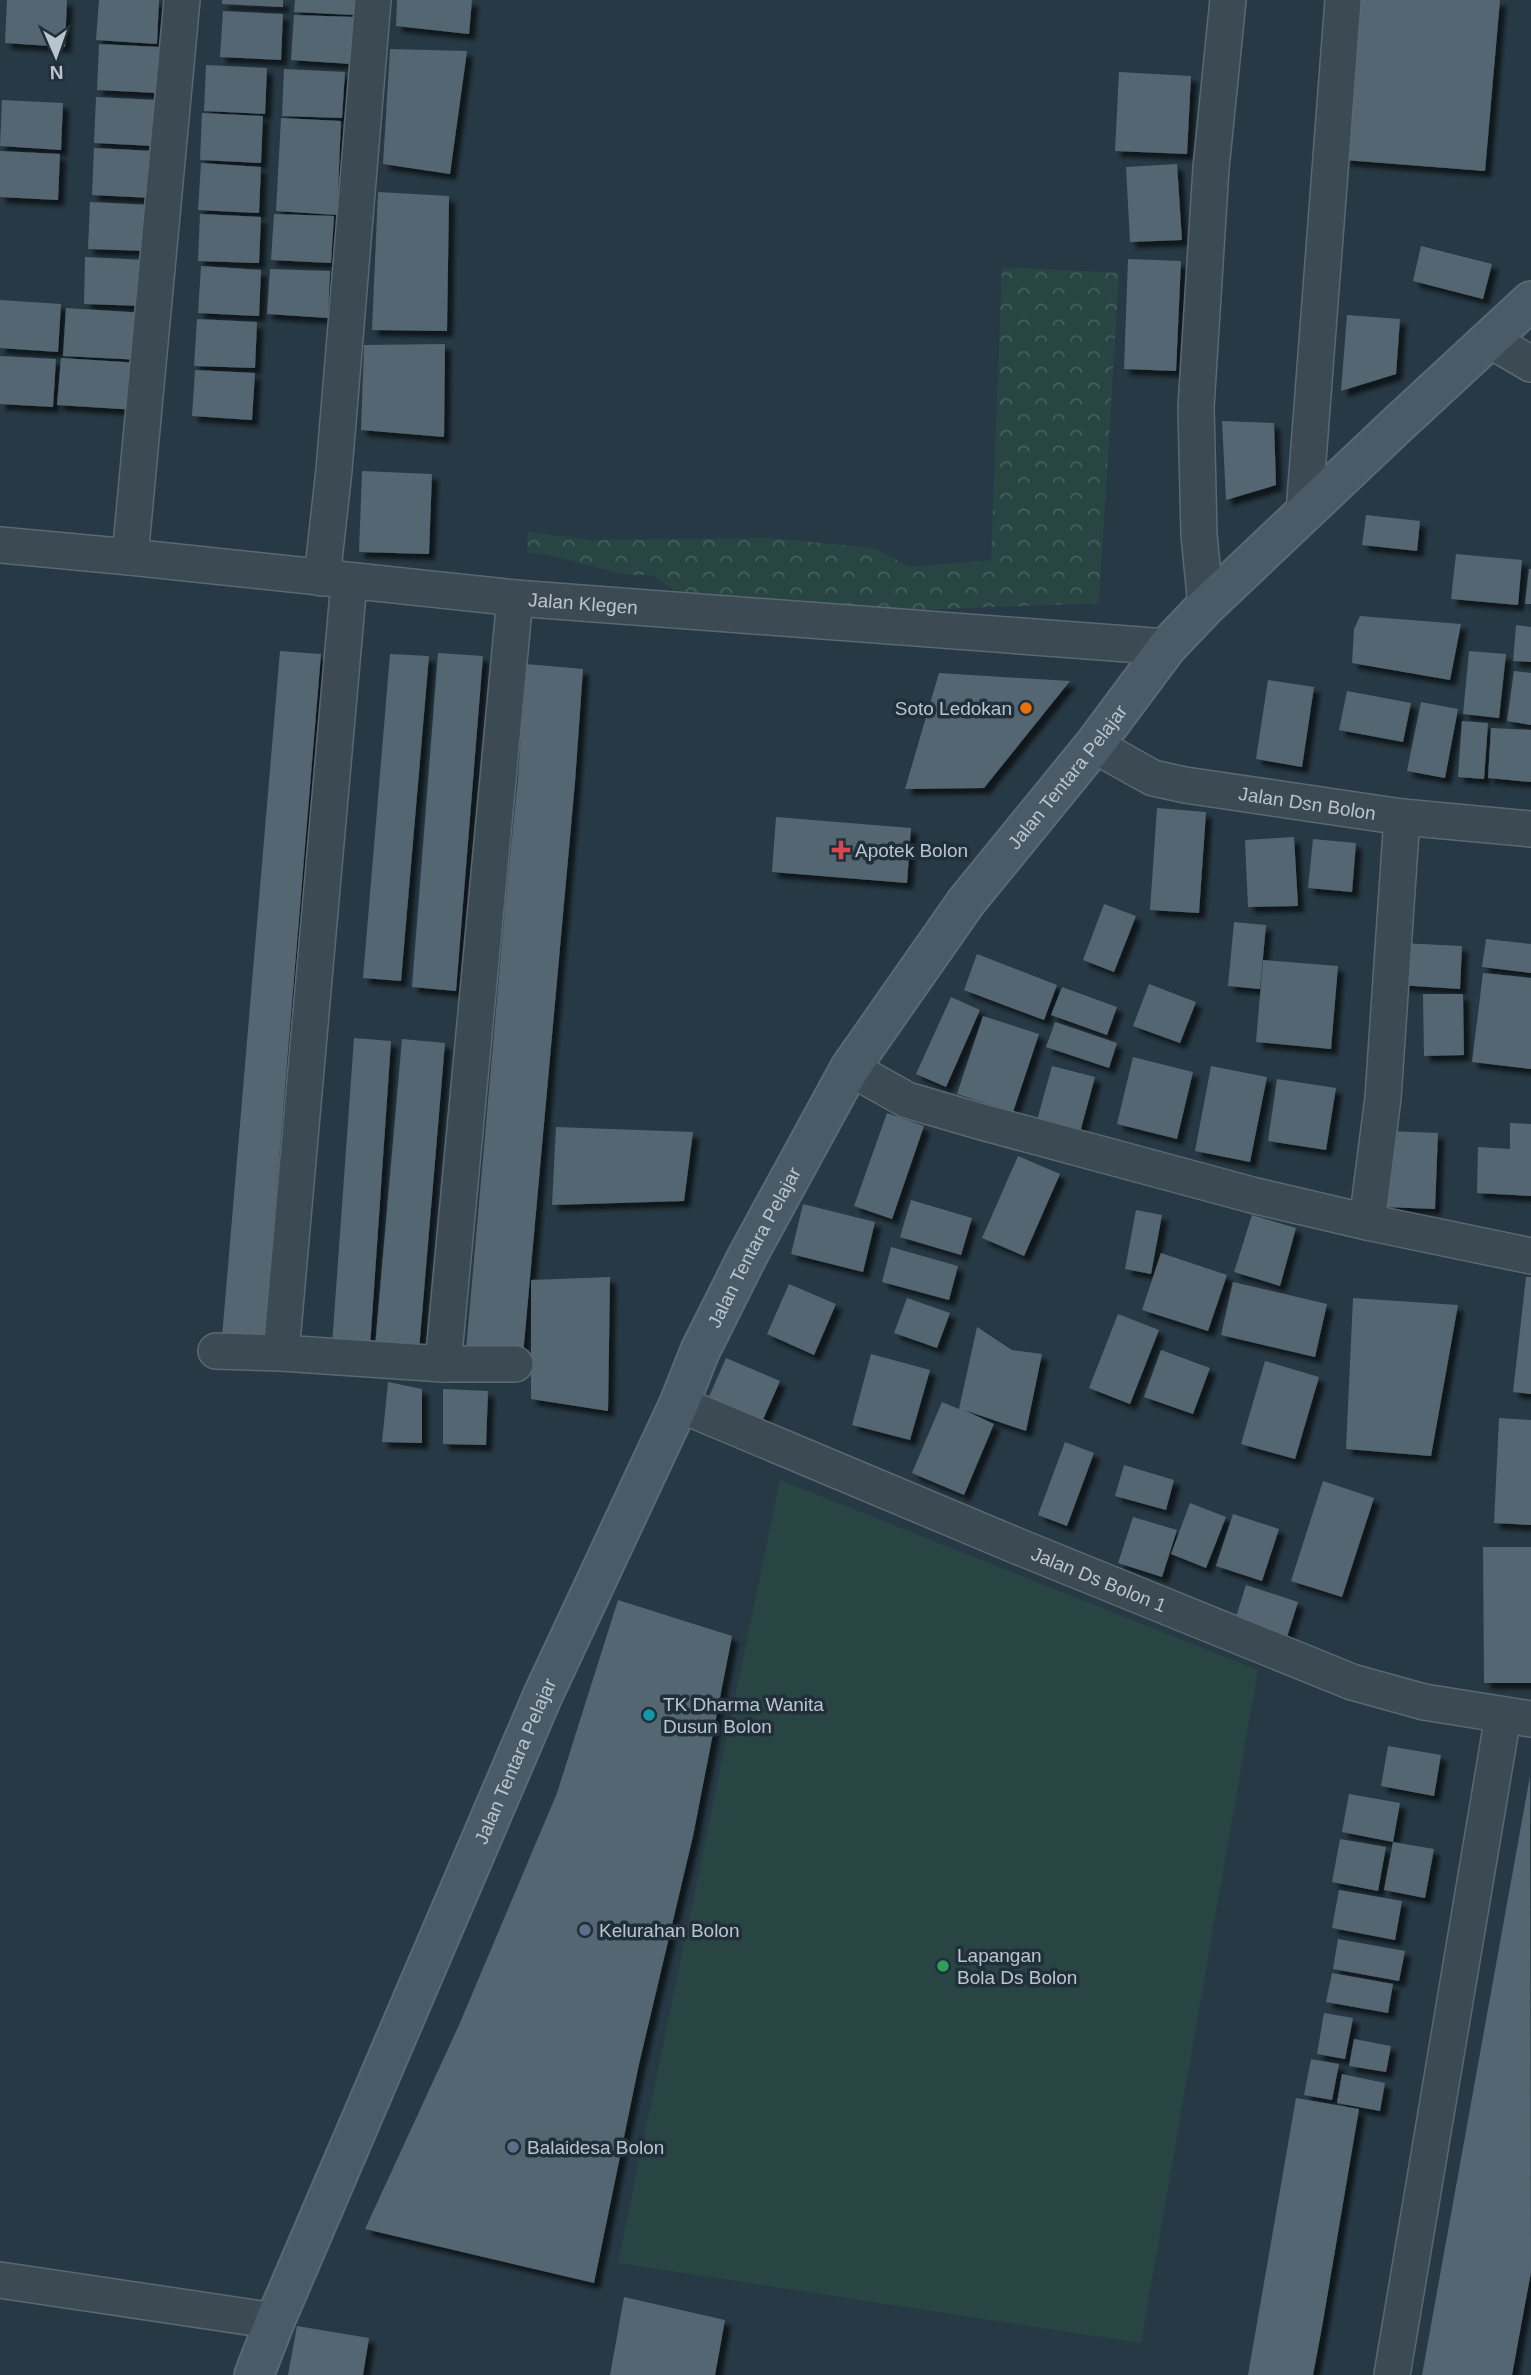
<svg xmlns="http://www.w3.org/2000/svg" width="1531" height="2375" font-family="Helvetica,sans-serif">
	<style>
		.forest { fill: url(#forest-crowns) }
		.pitch { fill: #294543 }
		.building { fill: #536671; filter: url(#shadow) }
		.lines { fill: none; stroke-linecap: round; stroke-linejoin: round }
		.minor-casing { stroke: #5a6871; stroke-width: 38 }
		.secondary-casing { stroke: #5a6871; stroke-width: 42 }
		.minor { stroke: #3c4a54; stroke-width: 35 }
		.secondary { stroke: #4a5a67; stroke-width: 38 }
		.food-dot { fill: #e8710a; stroke: #202f39; stroke-width: 2.5 }
		.health-dot { fill: #e0444e; stroke: #202f39; stroke-width: 2.5 }
		.culture-dot { fill: #0f9aa8; stroke: #202f39; stroke-width: 2.5 }
		.service-dot { fill: #5c6f8a; stroke: #202f39; stroke-width: 2.5 }
		.leisure-dot { fill: #2e9e5b; stroke: #202f39; stroke-width: 2.5 }
		.labels { text-anchor: middle; stroke-width: 7; stroke-linejoin: round; paint-order: stroke }
		.street-label { font-size: 19px; fill: #b9c5cd; stroke: #202f39 }
		.poi-label { font-size: 19px; fill: #b9c5cd; stroke: #202f39; text-anchor: start }
	</style>
	<defs>
		<pattern id="forest-crowns" width="20" height="18" patternUnits="userSpaceOnUse" patternTransform="scale(1.75)"><rect width="20" height="18" fill="#294543"/><path d="M2 6a3 3 0 1 1 6 0M12 15a3 3 0 1 1 6 0" fill="none" stroke="#465e5d"/></pattern>
		<filter id="shadow"><feDropShadow dx="6" dy="6" stdDeviation="2" flood-color="#0009"/></filter>
	</defs>
	<rect width="100%" height="100%" fill="#273944"/>
	<polygon class="forest" points="1002,267 1119,273 1099,603 914,610 775,599 682,596 652,575 626,575 549,555 527,553 528,532 592,540 770,538 874,548 910,567 991,560"/>
	<polygon class="pitch" points="780,1480 1258,1670 1141,2343 618,2263"/>
	<g class="building">
		<polygon points="7,0 67,0 65,47 5,43"/>
		<polygon points="99,0 159,0 157,44 96,40"/>
		<polygon points="222,0 283,0 283,7 222,4"/>
		<polygon points="295,0 355,0 355,15 294,12"/>
		<polygon points="397,0 472,0 469,34 396,26"/>
		<polygon points="1358,0 1500,0 1485,171 1344,160"/>
		<polygon points="223,11 283,14 281,60 220,57"/>
		<polygon points="294,15 354,17 351,64 291,60"/>
		<polygon points="99,44 160,47 157,93 97,90"/>
		<polygon points="390,49 467,51 450,174 383,164"/>
		<polygon points="206,65 267,68 265,114 204,111"/>
		<polygon points="284,69 345,72 342,118 282,116"/>
		<polygon points="1119,72 1191,76 1187,154 1115,151"/>
		<polygon points="96,97 157,100 154,146 94,143"/>
		<polygon points="2,100 63,103 61,150 0,146"/>
		<polygon points="202,113 263,116 261,163 200,160"/>
		<polygon points="281,118 341,121 337,215 276,211"/>
		<polygon points="94,148 154,151 152,198 92,195"/>
		<polygon points="0,151 60,154 58,200 0,197"/>
		<polygon points="201,163 261,167 259,213 198,210"/>
		<polygon points="1177,164 1182,240 1130,242 1126,167"/>
		<polygon points="378,192 449,196 447,331 372,330"/>
		<polygon points="90,202 151,205 148,251 88,249"/>
		<polygon points="200,214 261,217 259,263 198,261"/>
		<polygon points="274,214 334,216 331,263 271,260"/>
		<polygon points="1421,246 1492,264 1483,299 1413,281"/>
		<polygon points="85,257 146,260 144,306 84,304"/>
		<polygon points="1128,259 1181,261 1176,371 1124,369"/>
		<polygon points="201,266 261,270 259,316 198,313"/>
		<polygon points="270,269 330,271 328,318 267,314"/>
		<polygon points="0,300 61,304 58,352 0,348"/>
		<polygon points="66,308 145,313 142,360 63,356"/>
		<polygon points="1347,315 1400,319 1396,374 1341,391"/>
		<polygon points="197,319 257,322 255,368 194,366"/>
		<polygon points="445,344 444,437 361,430 364,345"/>
		<polygon points="0,356 56,359 53,407 0,404"/>
		<polygon points="61,358 140,363 137,410 57,405"/>
		<polygon points="195,370 255,373 252,420 192,416"/>
		<polygon points="1222,421 1274,423 1276,485 1226,500"/>
		<polygon points="362,471 432,474 429,554 359,552"/>
		<polygon points="1366,515 1420,521 1417,551 1362,545"/>
		<polygon points="1456,554 1522,560 1518,605 1451,599"/>
		<polygon points="1529,569 1531,569 1531,604 1525,604"/>
		<polygon points="1360,616 1461,624 1450,680 1352,663 1354,629"/>
		<polygon points="1516,625 1531,627 1531,662 1513,661"/>
		<polygon points="280,651 321,654 264,1340 222,1337"/>
		<polygon points="1469,651 1506,654 1499,718 1463,714"/>
		<polygon points="438,653 483,656 456,991 412,987"/>
		<polygon points="390,654 429,656 401,981 363,978"/>
		<polygon points="526,664 583,669 575,782 523,1355 466,1350 506,897 518,778"/>
		<polygon points="1514,671 1531,673 1531,725 1507,721"/>
		<polygon points="939,673 1070,681 984,788 905,789"/>
		<polygon points="1268,680 1314,687 1302,767 1256,759"/>
		<polygon points="1347,691 1411,703 1403,742 1339,730"/>
		<polygon points="1421,702 1458,709 1445,778 1407,771"/>
		<polygon points="1462,721 1488,723 1484,779 1458,777"/>
		<polygon points="1491,728 1531,730 1531,782 1488,778"/>
		<polygon points="1157,808 1206,812 1199,913 1150,910"/>
		<polygon points="776,817 911,828 907,883 772,872"/>
		<polygon points="1294,837 1298,906 1248,907 1245,840"/>
		<polygon points="1313,839 1356,843 1352,892 1308,888"/>
		<polygon points="1104,904 1136,916 1114,972 1083,960"/>
		<polygon points="1234,922 1266,925 1260,989 1228,986"/>
		<polygon points="1486,939 1531,944 1531,973 1482,967"/>
		<polygon points="1401,943 1462,946 1460,989 1399,985"/>
		<polygon points="977,954 1057,985 1044,1020 964,990"/>
		<polygon points="1263,960 1338,966 1331,1049 1256,1042"/>
		<polygon points="1483,973 1531,978 1531,1069 1472,1062"/>
		<polygon points="1149,984 1196,1002 1180,1043 1133,1026"/>
		<polygon points="1062,987 1117,1007 1107,1035 1051,1015"/>
		<polygon points="1423,994 1463,994 1464,1055 1424,1056"/>
		<polygon points="951,997 980,1010 946,1087 916,1074"/>
		<polygon points="983,1016 1039,1034 1013,1112 957,1094"/>
		<polygon points="1055,1022 1117,1043 1109,1068 1046,1047"/>
		<polygon points="354,1038 391,1041 370,1347 332,1345"/>
		<polygon points="402,1039 445,1043 419,1350 375,1347"/>
		<polygon points="1133,1057 1193,1072 1177,1139 1117,1124"/>
		<polygon points="1052,1066 1095,1077 1079,1136 1036,1124"/>
		<polygon points="1211,1066 1267,1077 1250,1162 1195,1151"/>
		<polygon points="1277,1079 1336,1088 1326,1150 1268,1141"/>
		<polygon points="887,1113 924,1126 892,1219 854,1206"/>
		<polygon points="1510,1123 1531,1124 1531,1196 1477,1193 1478,1147 1510,1149"/>
		<polygon points="556,1127 693,1132 684,1201 552,1205"/>
		<polygon points="1389,1131 1438,1133 1435,1209 1386,1207"/>
		<polygon points="1018,1156 1060,1174 1024,1256 982,1238"/>
		<polygon points="911,1200 972,1218 961,1255 900,1237"/>
		<polygon points="803,1204 875,1222 863,1272 791,1254"/>
		<polygon points="1136,1210 1162,1215 1151,1274 1125,1269"/>
		<polygon points="1252,1215 1296,1228 1280,1286 1234,1272"/>
		<polygon points="891,1247 958,1266 949,1300 882,1282"/>
		<polygon points="1161,1253 1227,1275 1208,1331 1142,1310"/>
		<polygon points="610,1277 608,1411 531,1399 531,1280"/>
		<polygon points="1526,1277 1531,1277 1531,1394 1513,1392"/>
		<polygon points="1233,1282 1327,1304 1315,1357 1221,1335"/>
		<polygon points="789,1284 836,1304 814,1355 767,1334"/>
		<polygon points="907,1298 950,1313 937,1348 894,1333"/>
		<polygon points="1353,1298 1458,1305 1431,1456 1346,1449"/>
		<polygon points="1118,1314 1159,1330 1130,1404 1089,1388"/>
		<polygon points="977,1327 1012,1350 1042,1354 1026,1431 964,1410 994,1424 964,1495 912,1473 942,1402 959,1409"/>
		<polygon points="1161,1350 1210,1368 1193,1414 1144,1397"/>
		<polygon points="871,1354 930,1370 910,1440 852,1425"/>
		<polygon points="726,1358 780,1381 762,1422 708,1399"/>
		<polygon points="1265,1361 1319,1377 1295,1459 1241,1444"/>
		<polygon points="388,1382 422,1389 422,1443 382,1442"/>
		<polygon points="443,1389 488,1391 486,1445 443,1444"/>
		<polygon points="1499,1418 1531,1420 1531,1525 1494,1523"/>
		<polygon points="1065,1442 1094,1453 1067,1526 1038,1515"/>
		<polygon points="1124,1465 1174,1480 1166,1510 1115,1496"/>
		<polygon points="1323,1481 1374,1498 1342,1597 1291,1581"/>
		<polygon points="1190,1503 1226,1517 1206,1568 1171,1554"/>
		<polygon points="1233,1514 1279,1529 1262,1581 1216,1566"/>
		<polygon points="1133,1517 1177,1530 1162,1577 1118,1563"/>
		<polygon points="1483,1547 1531,1547 1531,1683 1484,1683"/>
		<polygon points="1246,1585 1298,1602 1287,1637 1235,1620"/>
		<polygon points="618,1600 732,1636 693,1836 639,2064 594,2283 365,2229 459,2025 557,1793"/>
		<polygon points="1388,1746 1441,1755 1434,1796 1381,1786"/>
		<polygon points="1530,1776 1531,2272 1523,2315 1512,2375 1422,2375"/>
		<polygon points="1349,1794 1400,1803 1393,1842 1342,1832"/>
		<polygon points="1340,1839 1386,1847 1378,1891 1332,1882"/>
		<polygon points="1393,1842 1434,1849 1425,1898 1384,1890"/>
		<polygon points="1339,1890 1402,1901 1395,1940 1332,1928"/>
		<polygon points="1338,1939 1405,1951 1399,1981 1333,1969"/>
		<polygon points="1332,1973 1393,1984 1388,2013 1326,2002"/>
		<polygon points="1324,2013 1353,2018 1345,2059 1317,2054"/>
		<polygon points="1354,2039 1391,2046 1386,2072 1349,2066"/>
		<polygon points="1311,2059 1339,2064 1332,2100 1304,2095"/>
		<polygon points="1342,2074 1385,2083 1380,2111 1337,2103"/>
		<polygon points="1296,2098 1359,2109 1322,2327 1313,2375 1248,2375"/>
		<polygon points="624,2297 725,2320 715,2375 610,2375"/>
		<polygon points="297,2326 369,2338 363,2375 288,2375"/>
	</g>
	<g class="lines">
		<g class="minor-casing">
			<g id="minor">
				<polyline points="1490,340 1531,364"/>
				<polyline points="1304,513 1343,0"/>
				<path id="s1" d="M 0,545 L 130,557 L 515,598 L 1167,647"/>
				<polyline points="130,557 182,0"/>
				<polyline points="322,578 334,470 373,0"/>
				<polyline points="349,582 281,1353 443,1364 515,598"/>
				<polyline points="1206,606 1199,535 1196,407 1211,168 1228,0"/>
				<path id="s2" d="M 1094,745 L 1153,778 L 1185,785 L 1402,817 L 1531,829"/>
				<polyline points="850,1068 907,1100 982,1122 1252,1195 1367,1222 1531,1256"/>
				<polyline points="1367,1222 1383,1098 1402,817"/>
				<polyline points="216,1351 281,1353"/>
				<polyline points="443,1364 515,1364"/>
				<path id="s3" d="M 679,1404 L 1017,1546 L 1352,1682 L 1424,1702 L 1531,1719"/>
				<polyline points="0,2280 275,2321"/>
				<polyline points="1392,2375 1503,1716"/>
			</g>
		</g>
		<g class="secondary-casing">
			<g id="secondary">
				<path id="s4" d="M 254,2375 L 275,2321 L 543,1695 L 679,1404 L 700,1351 L 748,1255 L 850,1068 L 966,902 L 1094,745 L 1167,647 L 1206,606 L 1397,425 L 1531,301"/>
			</g>
		</g>
		<use href="#minor" class="minor"/>
		<use href="#secondary" class="secondary"/>
	</g>
	<circle class="food-dot" cx="1026" cy="708" r="7"/>
	<path class="health-dot" d="M837.5 839.5h7v7h7v7h-7v7h-7v-7h-7v-7h7z"/>
	<circle class="culture-dot" cx="649" cy="1715" r="7"/>
	<g class="service-dot">
		<circle cx="585" cy="1930" r="7"/>
		<circle cx="513" cy="2147" r="7"/>
	</g>
	<circle class="leisure-dot" cx="943" cy="1966" r="7"/>
	<g class="labels">
		<g class="street-label">
			<text dy="7" stroke="none"><textPath href="#s1" startOffset="586">Jalan Klegen</textPath></text>
			<text dy="7" stroke="none"><textPath href="#s4" startOffset="1801">Jalan Tentara Pelajar</textPath></text>
			<text dy="7" stroke="none"><textPath href="#s2" startOffset="224">Jalan Dsn Bolon</textPath></text>
			<text dy="7" stroke="none"><textPath href="#s4" startOffset="1234">Jalan Tentara Pelajar</textPath></text>
			<text dy="7" stroke="none"><textPath href="#s3" startOffset="455">Jalan Ds Bolon 1</textPath></text>
			<text dy="7" stroke="none"><textPath href="#s4" startOffset="667">Jalan Tentara Pelajar</textPath></text>
		</g>
		<g class="poi-label">
			<text x="1012" y="715" text-anchor="end">Soto Ledokan</text>
			<text x="855" y="857">Apotek Bolon</text>
			<text x="663" y="1711">TK Dharma Wanita<tspan x="663" dy="22">Dusun Bolon</tspan></text>
			<text x="599" y="1937">Kelurahan Bolon</text>
			<text x="957" y="1962">Lapangan<tspan x="957" dy="22">Bola Ds Bolon</tspan></text>
			<text x="527" y="2154">Balaidesa Bolon</text>
		</g>
	</g>
	<g transform="translate(56 56) rotate(178)" stroke="#202f39" stroke-width="5" paint-order="stroke">
	<path d="M0-5L12 26L0 18L-12 26Z" fill="#b9c5cd"/>
	<text y="-10" font-size="19" font-weight="bold" text-anchor="middle" fill="#b9c5cd">N</text>
	</g>
</svg>
